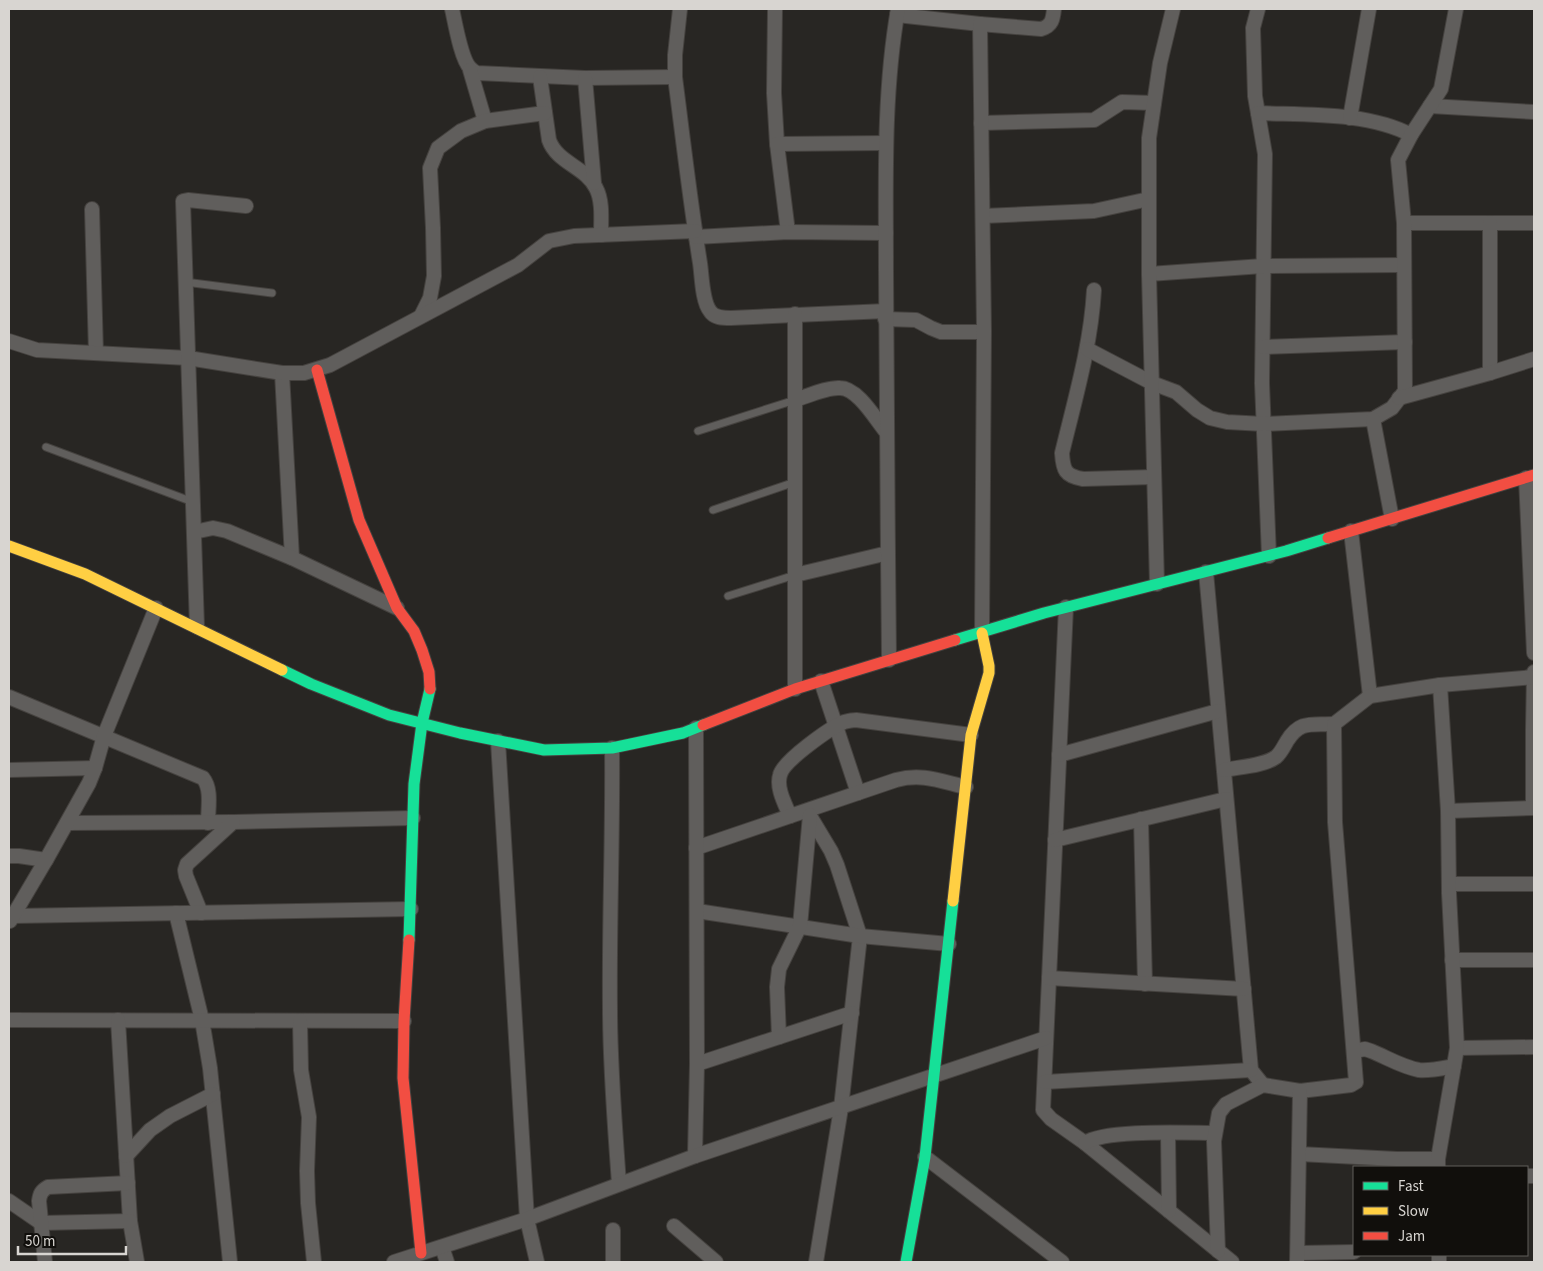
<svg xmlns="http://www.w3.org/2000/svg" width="1543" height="1271" font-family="'Source Sans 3',sans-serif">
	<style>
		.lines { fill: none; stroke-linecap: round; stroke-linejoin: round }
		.lane-casing { stroke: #45423f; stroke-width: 9 }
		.street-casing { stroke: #45423f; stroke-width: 16 }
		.fast-casing { stroke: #45423f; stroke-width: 13 }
		.slow-casing { stroke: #45423f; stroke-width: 13 }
		.jam-casing { stroke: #45423f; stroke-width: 13 }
		.lane { stroke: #605e5c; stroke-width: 7 }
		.street { stroke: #605e5c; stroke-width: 14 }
		.fast { stroke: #16e098; stroke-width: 11 }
		.slow { stroke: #ffcf43; stroke-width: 11 }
		.jam { stroke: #f24e42; stroke-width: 11 }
	</style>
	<rect width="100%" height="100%" fill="#282623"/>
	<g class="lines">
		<g class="lane-casing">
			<g id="lane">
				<polyline points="185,282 272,293"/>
				<polyline points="698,431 795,400"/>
				<polyline points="46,447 193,502"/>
				<polyline points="713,510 795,482"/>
				<polyline points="728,596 795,575"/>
			</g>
		</g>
		<g class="street-casing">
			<g id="street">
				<path d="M 452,9 C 455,22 461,59 470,68 C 472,70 474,72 477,73 L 585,78 L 675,77"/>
				<path d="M 680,9 L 675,55 L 675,77 C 683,139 690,201 700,263 C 702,276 702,301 710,311 C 714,318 723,318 731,318 L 886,311"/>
				<polyline points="775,9 774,93 777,144 788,232"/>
				<polyline points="1258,9 1253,28 1255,96 1265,154 1262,383 1269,556"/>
				<polyline points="897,15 980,24"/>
				<polyline points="470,70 485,121"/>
				<path d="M 540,77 L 549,140 C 557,163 586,167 596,188 C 603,201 601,220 601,235"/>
				<polyline points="585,78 594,183"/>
				<polyline points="1430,106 1534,112"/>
				<path d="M 1258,113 C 1305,115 1369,112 1411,135"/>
				<polyline points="1350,118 1369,9"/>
				<polyline points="981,123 1094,120 1122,102 1154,103"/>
				<polyline points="777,144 886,143"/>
				<polyline points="92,209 96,353"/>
				<polyline points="983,216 1094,211 1149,199"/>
				<polyline points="1404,223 1534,223"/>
				<polyline points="1490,223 1490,373"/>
				<polyline points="696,237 788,232 886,233"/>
				<polyline points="1149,274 1263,266 1404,265"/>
				<path d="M 1094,290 C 1091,345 1075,399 1062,453 C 1063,470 1065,476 1083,479 L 1154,477"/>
				<polyline points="421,316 430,298 434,276 433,228 430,168 438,148 461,131 485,121 545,113"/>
				<polyline points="885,319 916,320 931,328 941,332 984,332"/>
				<polyline points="9,341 37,350 188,358 282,373 292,558"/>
				<polyline points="1263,347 1405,342"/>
				<polyline points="1087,349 1152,383 1176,392 1197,410 1210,418 1227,422 1264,424 1373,419 1392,408 1405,391 1404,223 1398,160 1411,135 1441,89 1456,9"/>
				<polyline points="282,373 304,373 330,365 518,265 549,241 574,236 695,231"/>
				<polyline points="1399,398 1490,373 1534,359"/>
				<path d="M 795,400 C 808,396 827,387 840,388 C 858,388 876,420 887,433"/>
				<polyline points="1373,419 1392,519"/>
				<polyline points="1526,478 1534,653"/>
				<polyline points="1351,531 1370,696"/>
				<polyline points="194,532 213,528 227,531 292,558 397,608"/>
				<polyline points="1206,572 1251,1070 1263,1085"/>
				<polyline points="795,575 888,553"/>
				<polyline points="1157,584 1149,274 1149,138 1160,63 1173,9"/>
				<polyline points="1066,607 1043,1110 1051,1119 1085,1143 1232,1262"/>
				<polyline points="197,627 183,201 188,200 246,206"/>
				<path d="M 982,633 L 984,332 L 980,24 L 1041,29 C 1052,26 1053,19 1054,9"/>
				<path d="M 889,660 C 888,530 886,400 886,270 C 886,183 883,95 898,9"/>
				<polyline points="821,681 858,793"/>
				<polyline points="795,689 795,314"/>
				<path d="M 9,697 L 203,778 C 212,789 208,808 208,823"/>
				<polyline points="498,741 527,1219 537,1262"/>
				<path d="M 612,748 C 613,836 609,923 610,1010 C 610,1068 615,1126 619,1184"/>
				<polyline points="1059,755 1218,711"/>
				<polyline points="9,770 95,768"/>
				<path d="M 1224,770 C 1238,767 1264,766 1276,757 C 1281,753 1284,746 1287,741 C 1300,720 1311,725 1334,724"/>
				<polyline points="1533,808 1533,729 1534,672"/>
				<polyline points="1448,811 1534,808"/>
				<path d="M 790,816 C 785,804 776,788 780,775 C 783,761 830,728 844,722 C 848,721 852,720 856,720 L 971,735"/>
				<polyline points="810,816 831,851 837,865 860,936 841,1108 816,1262"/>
				<polyline points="1141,819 1145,984"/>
				<polyline points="67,823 233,822 413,818"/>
				<polyline points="1055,840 1226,799"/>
				<path d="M 696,848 L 896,780 C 922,773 940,781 966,787"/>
				<polyline points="9,856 19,856 46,860"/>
				<polyline points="1449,884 1534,884"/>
				<polyline points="697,911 860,936 949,944"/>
				<polyline points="176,913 202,1020 210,1068 230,1262"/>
				<polyline points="201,913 186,876 185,870 187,864 233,822"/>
				<polyline points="13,916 411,909"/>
				<polyline points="10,921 46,860 89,783 95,768 104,736 156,608"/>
				<polyline points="1452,960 1534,960"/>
				<polyline points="1049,978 1244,989"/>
				<polyline points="9,1020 404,1021"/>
				<polyline points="118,1020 130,1221 137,1262"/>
				<polyline points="300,1021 301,1070 309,1117 307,1171 308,1203 314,1262"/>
				<polyline points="779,1037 777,987 779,969 800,926 810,815"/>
				<polyline points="1457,1048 1534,1047"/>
				<path d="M 1354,1051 L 1365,1049 L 1371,1051 C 1386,1057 1402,1067 1419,1070 C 1431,1071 1443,1068 1454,1066"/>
				<polyline points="697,1064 852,1013"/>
				<polyline points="1045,1082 1251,1070"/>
				<polyline points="1168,1133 1169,1211"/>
				<path d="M 1085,1143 C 1105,1129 1188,1133 1215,1133"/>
				<polyline points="1299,1154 1397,1159 1438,1159"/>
				<polyline points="126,1156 150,1130 170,1116 213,1094"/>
				<polyline points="695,1156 697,1064 696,728"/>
				<polyline points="925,1157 1062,1262"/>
				<polyline points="1438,1167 1438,1159 1457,1048 1449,893 1448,811 1440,685"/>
				<polyline points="1527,1176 1534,1176"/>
				<polyline points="9,1201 41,1223 130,1221"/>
				<polyline points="674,1226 716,1262"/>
				<polyline points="442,1247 447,1262"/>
				<polyline points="1218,1251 1214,1141 1219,1113 1226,1104 1263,1085 1300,1091 1351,1085 1356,1082 1335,822 1334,724 1370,696 1440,685 1534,677"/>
				<polyline points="1298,1253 1354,1252"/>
				<path d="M 45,1262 L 39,1201 C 40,1194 41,1191 48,1187 L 128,1183"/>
				<polyline points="394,1262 527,1219 695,1156 1046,1038"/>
				<polyline points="613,1262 613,1230"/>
				<polyline points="1297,1262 1300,1091"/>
				<polyline points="1439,1262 1439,1255"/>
			</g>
		</g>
		<g class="fast-casing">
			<g id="fast">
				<polyline points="955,640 1044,613 1286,551 1328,538"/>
				<polyline points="282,670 311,684 389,715 460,733 544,750 612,748 683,733 703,725"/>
				<polyline points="409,940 414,784 422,723 430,689"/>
				<polyline points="906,1262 925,1157 953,901"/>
			</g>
		</g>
		<g class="slow-casing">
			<g id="slow">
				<polyline points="9,546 85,574 282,670"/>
				<polyline points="953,901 971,735 989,673 989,666 982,633"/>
			</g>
		</g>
		<g class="jam-casing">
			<g id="jam">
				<polyline points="317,370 359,520 397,608 414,631 422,650 429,672 430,689"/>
				<polyline points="1328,538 1534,475"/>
				<polyline points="703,725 795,689 955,640"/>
				<polyline points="409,940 404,1021 403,1078 421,1253"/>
			</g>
		</g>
		<use href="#lane" class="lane"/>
		<use href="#street" class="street"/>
		<use href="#fast" class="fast"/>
		<use href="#slow" class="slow"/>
		<use href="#jam" class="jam"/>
	</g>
	<rect width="1543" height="1271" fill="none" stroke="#d8d5d1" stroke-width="20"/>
	<rect x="1353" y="1166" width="175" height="90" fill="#110f0c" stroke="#615e5b"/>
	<rect x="1363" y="1182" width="25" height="8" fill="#16e098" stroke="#615e5b"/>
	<text x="1398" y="1191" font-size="15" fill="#d8d5d1">Fast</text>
	<rect x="1363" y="1207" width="25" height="8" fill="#ffcf43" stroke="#615e5b"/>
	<text x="1398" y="1216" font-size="15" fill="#d8d5d1">Slow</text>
	<rect x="1363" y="1232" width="25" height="8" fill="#f24e42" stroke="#615e5b"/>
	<text x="1398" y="1241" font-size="15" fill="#d8d5d1">Jam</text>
	<path d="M18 1246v8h108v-8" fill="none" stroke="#d8d5d1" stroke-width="2.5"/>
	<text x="25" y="1246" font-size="15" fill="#d8d5d1" stroke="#110f0c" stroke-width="4" paint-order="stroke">50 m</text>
</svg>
